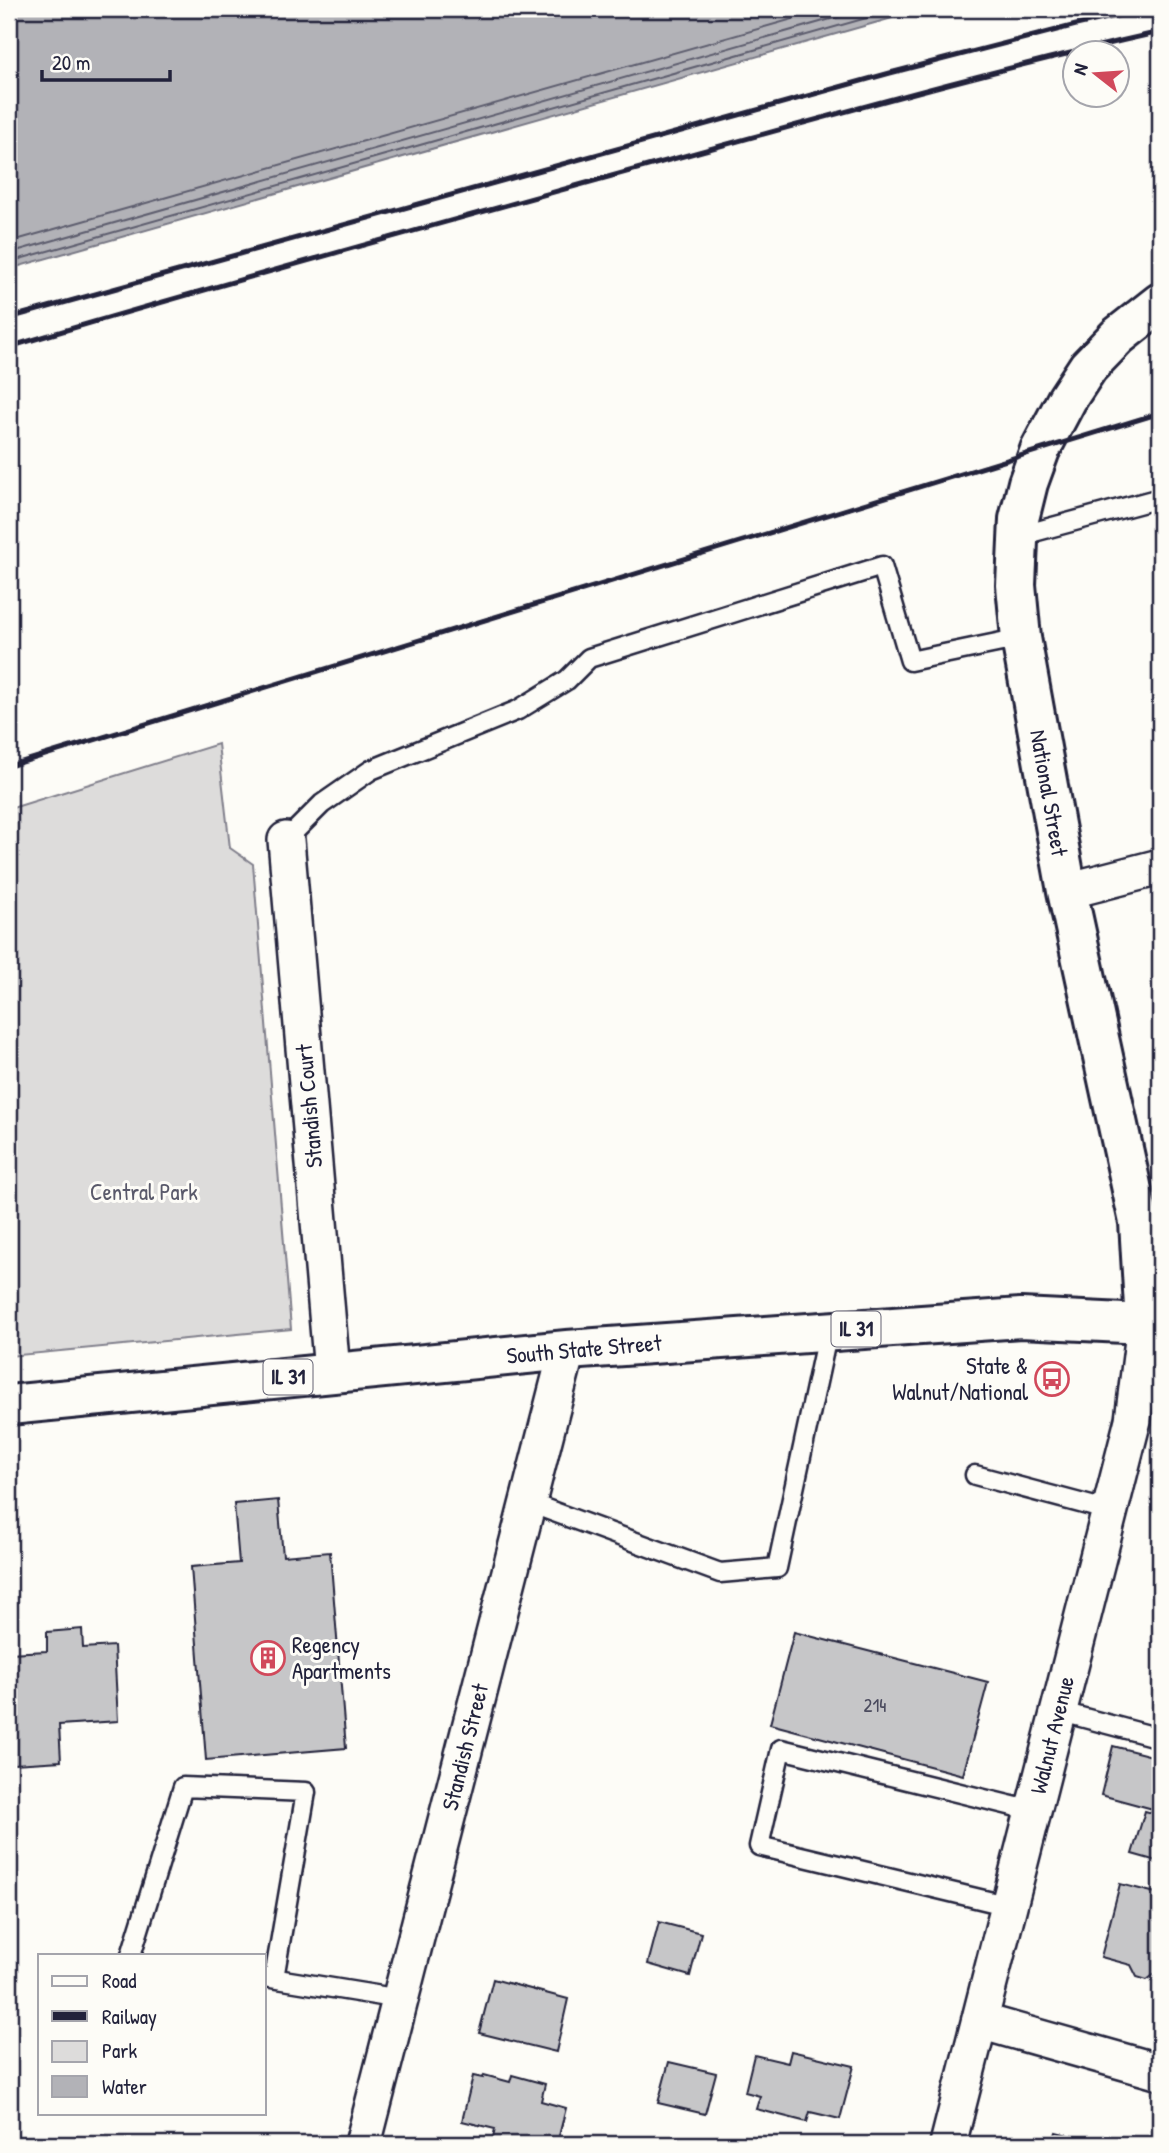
<svg xmlns="http://www.w3.org/2000/svg" width="1169" height="2153" font-family="'Patrick Hand',sans-serif">
	<style>
		.green { fill: #dddcdb; stroke: #807f8b; stroke-width: 2 }
		.water { fill: #b2b2b7; stroke: #787885; stroke-width: 2 }
		.lines { fill: none; stroke-linecap: round; stroke-linejoin: round }
		.shore { stroke: #5c5c6d; stroke-width: 2 }
		.building { fill: #c6c6c8; stroke: #22223b; stroke-width: 2 }
		.service-casing { stroke: #22223b; stroke-width: 23 }
		.minor-casing { stroke: #22223b; stroke-width: 40 }
		.tertiary-casing { stroke: #22223b; stroke-width: 44 }
		.primary-casing { stroke: #22223b; stroke-width: 44 }
		.service { stroke: #fdfcf7; stroke-width: 18 }
		.minor { stroke: #fdfcf7; stroke-width: 35 }
		.tertiary { stroke: #fdfcf7; stroke-width: 38 }
		.primary { stroke: #fdfcf7; stroke-width: 38 }
		.rail { stroke: #22223b; stroke-width: 5 }
		.labels { text-anchor: middle; stroke-width: 6; stroke-linejoin: round; paint-order: stroke }
		.number-label { font-size: 19px; fill: #4b4b5e }
		.shield { fill: #fdfcf7; stroke: #646373; stroke-width: 2 }
		.shield-label { font-size: 21px; font-weight: bold; fill: #22223b }
		.street-label { font-size: 23px; fill: #22223b; stroke: #fdfcf7 }
		.park-label { font-size: 23px; fill: #5a5a6b; stroke: #fdfcf7 }
		.poi-label { font-size: 23px; fill: #22223b; stroke: #fdfcf7; text-anchor: end }
	</style>
	<rect width="100%" height="100%" fill="#fdfcf7"/>
	<filter id="ink" filterUnits="userSpaceOnUse"><feTurbulence type="fractalNoise" baseFrequency=".0143" numOctaves="2"/><feDisplacementMap in="SourceGraphic" scale="14" xChannelSelector="R" yChannelSelector="G"/><feConvolveMatrix kernelMatrix="1 2 1 2 8 2 1 2 1" color-interpolation-filters="sRGB"/></filter>
	<g filter="url(#ink)">
		<polygon class="green" points="218,744 230,848 253,864 291,1329 9,1356 9,809"/>
		<polygon class="water" points="9,9 924,9 9,269"/>
		<g class="lines">
			<g class="shore">
				<polyline points="9,242 828,9"/>
				<polyline points="9,253 866,9"/>
				<polyline points="9,262 898,9"/>
			</g>
		</g>
		<g class="building">
			<polygon points="278,1500 283,1556 330,1552 346,1748 206,1760 191,1567 239,1563 234,1504"/>
			<polygon points="82,1629 83,1648 114,1646 118,1721 59,1725 61,1761 14,1764 9,1653 47,1651 47,1632"/>
			<polygon points="794,1632 988,1682 963,1775 770,1724"/>
			<polygon points="1113,1746 1160,1758 1160,1802 1156,1801 1153,1809 1101,1795"/>
			<polygon points="1145,1811 1160,1815 1160,1862 1132,1854"/>
			<polygon points="1120,1884 1160,1894 1160,1974 1156,1973 1147,1980 1137,1977 1131,1965 1101,1957"/>
			<polygon points="659,1922 701,1933 690,1976 648,1964"/>
			<polygon points="493,1979 568,1999 556,2052 479,2033"/>
			<polygon points="791,2051 854,2066 840,2119 810,2112 807,2122 756,2109 760,2096 745,2092 754,2055 788,2063"/>
			<polygon points="669,2062 716,2073 705,2114 658,2103"/>
			<polygon points="484,2075 510,2082 512,2075 545,2084 541,2101 566,2108 557,2144 501,2144 492,2142 495,2129 462,2121 473,2076 483,2078"/>
			<polygon points="1056,2132 1103,2144 1049,2144 1052,2144"/>
		</g>
		<g class="lines">
			<g class="service-casing">
				<g id="service">
					<polyline points="1019,536 1160,498"/>
					<polyline points="286,840 322,804 371,770 518,710 567,680 589,658 882,566 910,661 1021,638"/>
					<polyline points="975,1475 1110,1511"/>
					<polyline points="527,1502 720,1573 777,1568 828,1331"/>
					<polyline points="1058,1711 1160,1738"/>
					<polyline points="1009,1906 759,1846 781,1749 1033,1811"/>
					<polyline points="131,1955 183,1787 306,1792 274,1978"/>
					<polyline points="265,1977 400,1999"/>
				</g>
			</g>
			<g class="minor-casing">
				<g id="minor">
					<polyline points="286,840 332,1372"/>
					<polyline points="1067,891 1160,867"/>
					<polyline points="980,2021 1160,2072"/>
					<polyline points="363,2144 567,1350"/>
					<polyline points="948,2144 1133,1420 1145,1324"/>
				</g>
			</g>
			<g class="tertiary-casing">
				<polyline id="tertiary" points="1145,1324 1139,1222 1067,891 1021,638 1016,585 1019,519 1028,483 1040,450 1067,399 1088,367 1118,336 1160,303"/>
			</g>
			<g class="primary-casing">
				<polyline id="primary" points="9,1405 567,1350 1021,1318 1145,1324 1160,1327"/>
			</g>
			<use href="#service" class="service"/>
			<use href="#minor" class="minor"/>
			<use href="#tertiary" class="tertiary"/>
			<use href="#primary" class="primary"/>
			<g class="rail">
				<polyline points="9,318 890,73 1076,25 1148,9"/>
				<path d="M 9,347 C 223,283 439,224 655,164 C 823,118 990,70 1160,32"/>
				<polyline points="9,766 1160,413"/>
			</g>
		</g>
	</g>
	<defs>
		<g id="bus-ring" transform="scale(1.75)"><circle r="9.5" fill="#fdfcf7" stroke="#d1495b" stroke-width="1.5"/><path d="M-5-6H5V4H4V6H2V4H-2V6H-4V4H-5ZM-3.5-4V0h7V-4ZM-3.5 1.2v1.5H-2V1.2ZM2 1.2v1.5H3.5V1.2Z" fill="#d1495b"/></g>
		<g id="building-ring" transform="scale(1.75)"><circle r="9.5" fill="#fdfcf7" stroke="#d1495b" stroke-width="1.5"/><path d="M-4-6H4V6H1V3H-1V6H-4ZM-2.5-4.3h1.7v1.8h-1.7ZM.8-4.3h1.7v1.8H.8ZM-2.5-1h1.7V.8h-1.7ZM.8-1h1.7V.8H.8Z" fill="#d1495b"/></g>
	</defs>
	<g fill-rule="evenodd">
		<use href="#bus-ring" x="1052" y="1379"/>
		<use href="#building-ring" x="268" y="1658"/>
	</g>
	<g class="labels">
		<g class="number-label">
			<text x="875" y="1712">214</text>
		</g>
		<g class="shield">
			<rect x="831.5" y="1311.5" width="49" height="35" rx="5"/>
			<rect x="263.5" y="1359.5" width="49" height="35" rx="5"/>
		</g>
		<g class="shield-label">
			<text x="856" y="1336">IL 31</text>
			<text x="288" y="1384">IL 31</text>
		</g>
		<g class="street-label">
			<text transform="translate(1049 793) rotate(80)" y="8">National Street</text>
			<text transform="translate(309 1106) rotate(-95)" y="8">Standish Court</text>
			<text transform="translate(584 1349) rotate(-5)" y="8">South State Street</text>
			<text transform="translate(1052 1735) rotate(-76)" y="8">Walnut Avenue</text>
			<text transform="translate(465 1747) rotate(-76)" y="8">Standish Street</text>
		</g>
		<g class="park-label">
			<text x="144" y="1200">Central Park</text>
		</g>
		<g class="poi-label">
			<text x="1028" y="1374">State &amp;<tspan x="1028" dy="26">Walnut/National</tspan></text>
			<text x="292" y="1653" text-anchor="start">Regency<tspan x="292" dy="26">Apartments</tspan></text>
		</g>
	</g>
	<rect width="1169" height="2153" fill="none" stroke="#fdfcf7" stroke-width="35"/>
	<rect x="18" y="18" width="1134" height="2118" fill="none" stroke="#22223b" stroke-width="2.5" filter="url(#ink)"/>
	<rect x="38" y="1954" width="228" height="161" fill="#fdfcf7" stroke="#a5a5ac" stroke-width="2"/>
	<rect x="52" y="1976" width="35" height="10" fill="#fdfcf7" stroke="#a5a5ac" stroke-width="2"/>
	<text x="102" y="1988" font-size="21" fill="#22223b">Road</text>
	<rect x="52" y="2011" width="35" height="10" fill="#22223b" stroke="#a5a5ac" stroke-width="2"/>
	<text x="102" y="2024" font-size="21" fill="#22223b">Railway</text>
	<rect x="52" y="2041" width="35" height="21" fill="#dddcdb" stroke="#a5a5ac" stroke-width="2"/>
	<text x="102" y="2058" font-size="21" fill="#22223b">Park</text>
	<rect x="52" y="2076" width="35" height="21" fill="#b2b2b7" stroke="#a5a5ac" stroke-width="2"/>
	<text x="102" y="2094" font-size="21" fill="#22223b">Water</text>
	<g transform="translate(1096 74) rotate(287)"><circle r="33" fill="#fdfcf7" stroke="#a5a5ac" stroke-width="2"/>
	<path d="M0-5L12 26L0 18L-12 26Z" fill="#d1495b"/>
	<text y="-10" font-size="19" font-weight="bold" text-anchor="middle" fill="#22223b">N</text>
	</g>
	<path d="M42 70v10h128v-10" fill="none" stroke="#22223b" stroke-width="3.5"/>
	<text x="52" y="70" font-size="21" fill="#22223b" stroke="#fdfcf7" stroke-width="5" paint-order="stroke">20 m</text>
</svg>
